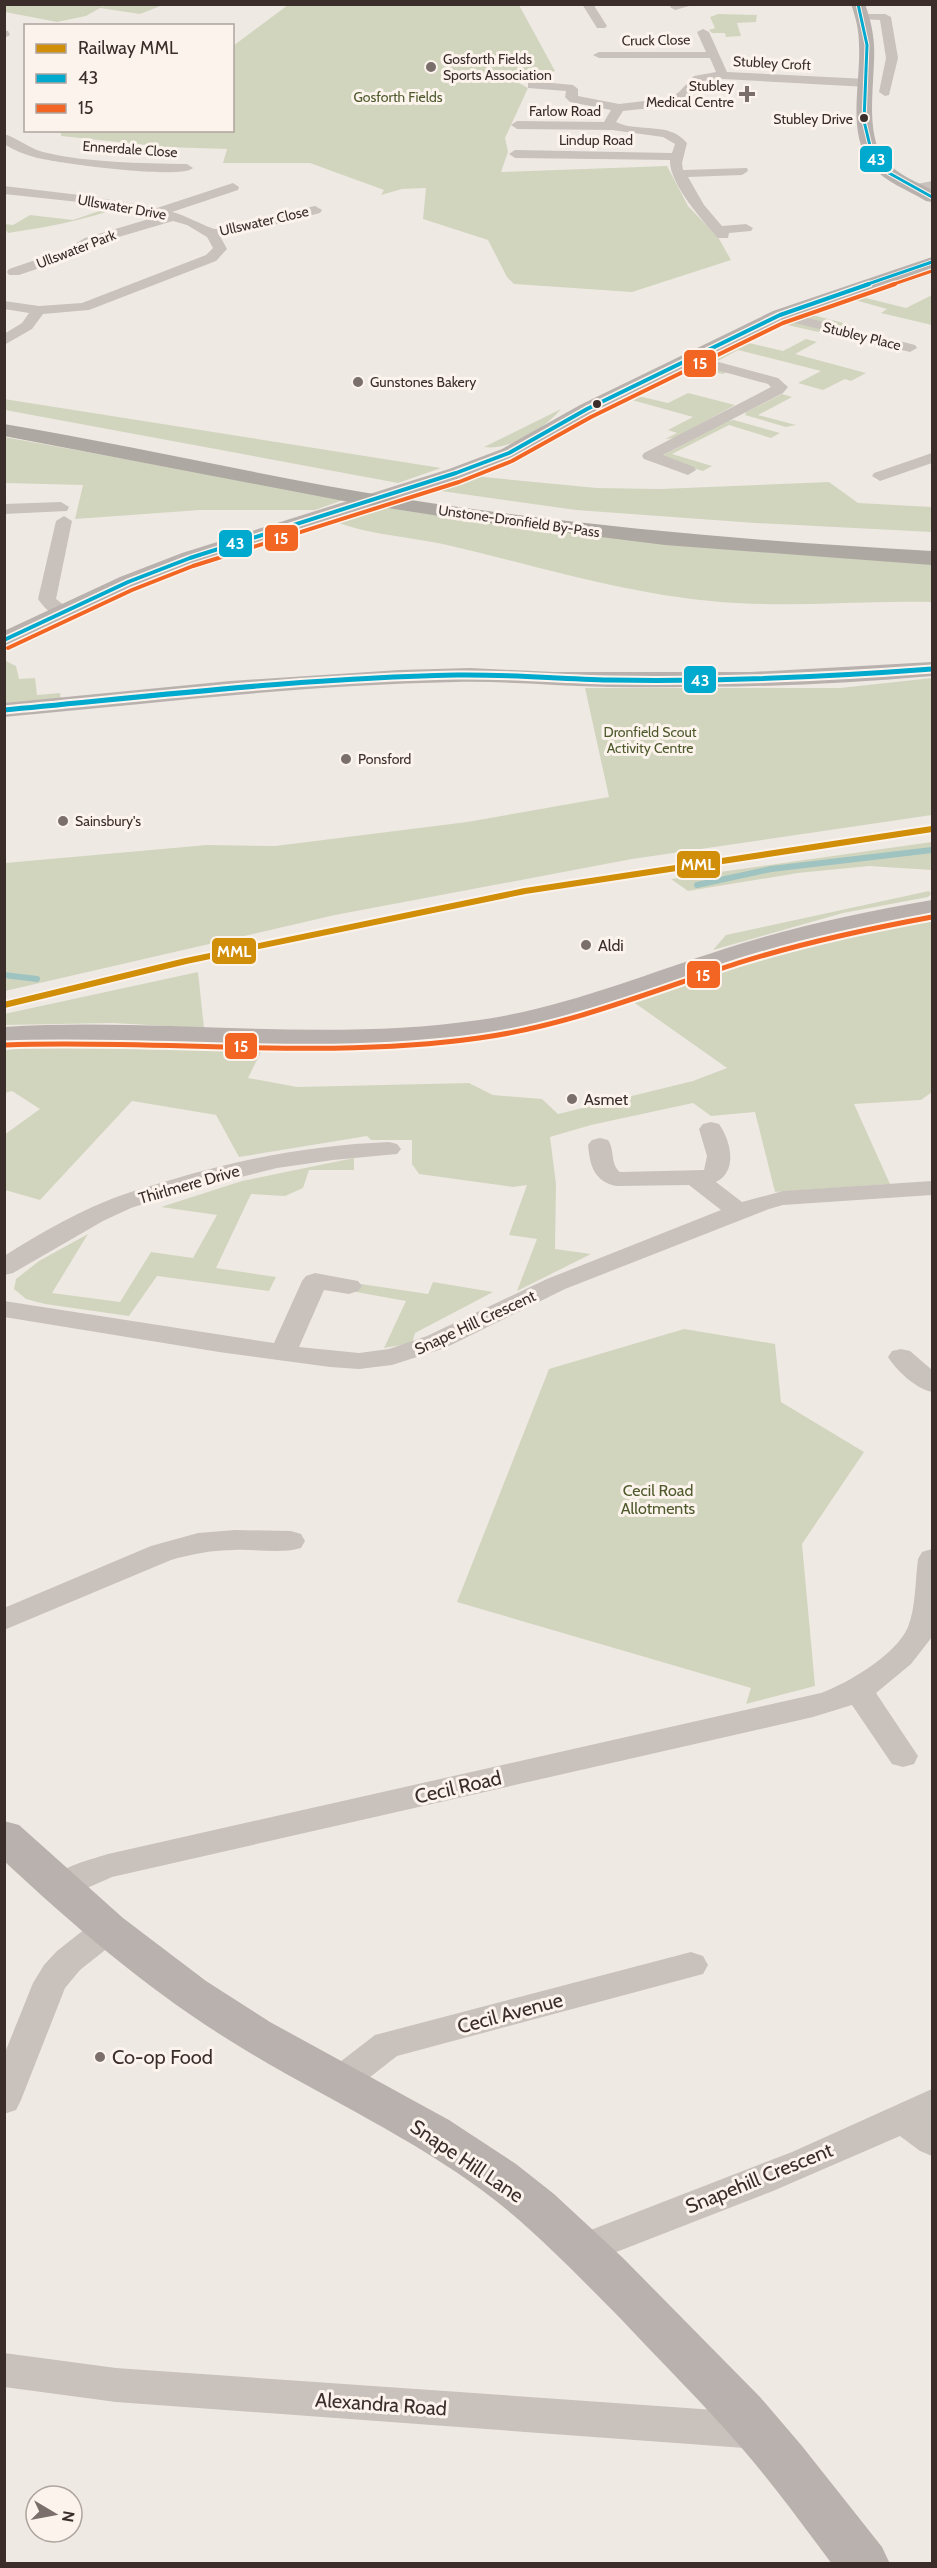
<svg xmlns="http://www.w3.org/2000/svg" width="937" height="2568" font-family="Cabin,sans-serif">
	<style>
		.green { fill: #d2d5be }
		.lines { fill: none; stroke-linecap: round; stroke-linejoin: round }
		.stream { stroke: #9ec3c0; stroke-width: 6 }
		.street { fill: #c9c1bc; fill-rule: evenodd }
		.secondary { fill: #b9b1ad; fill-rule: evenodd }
		.highway { fill: #aea8a3; fill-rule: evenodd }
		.bus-1-far2-casing { stroke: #fbf3ec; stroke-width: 5 }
		.bus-1-far1-casing { stroke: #fbf3ec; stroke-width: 7 }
		.bus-1-casing { stroke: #fbf3ec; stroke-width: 9 }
		.bus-2-far2-casing { stroke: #fbf3ec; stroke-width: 5 }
		.bus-2-far1-casing { stroke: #fbf3ec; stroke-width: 7 }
		.bus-2-casing { stroke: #fbf3ec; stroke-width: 9 }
		.bus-1-far2 { stroke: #00a9ce; stroke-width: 3 }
		.bus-1-far1 { stroke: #00a9ce; stroke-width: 4 }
		.bus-1 { stroke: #00a9ce; stroke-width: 5 }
		.bus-2-far2 { stroke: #f26522; stroke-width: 3 }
		.bus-2-far1 { stroke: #f26522; stroke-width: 4 }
		.bus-2 { stroke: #f26522; stroke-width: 5 }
		.rail-1-casing { stroke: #fbf3ec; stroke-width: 10 }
		.rail-1 { stroke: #d18e08; stroke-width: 6 }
		.poi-dot { fill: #7a6f6b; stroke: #fbf3ec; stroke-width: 2 }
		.bus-dot { fill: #3b2d2a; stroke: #fbf3ec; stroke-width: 2 }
		.labels { text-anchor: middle; stroke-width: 6; stroke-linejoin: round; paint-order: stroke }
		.far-street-label { font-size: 14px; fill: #3b2d2a; stroke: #fbf3ec }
		.far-poi-label { font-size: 14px; fill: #3b2d2a; stroke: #fbf3ec; text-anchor: start }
		.far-park-label { font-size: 14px; fill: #4e5a2c; stroke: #fbf3ec }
		.bus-label { font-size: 14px; fill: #3b2d2a; stroke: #fbf3ec; text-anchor: end }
		.poi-label { font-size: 16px; fill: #3b2d2a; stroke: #fbf3ec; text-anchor: start }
		.street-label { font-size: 16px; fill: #3b2d2a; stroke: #fbf3ec }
		.park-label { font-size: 16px; fill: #4e5a2c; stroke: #fbf3ec }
		.near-street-label { font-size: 20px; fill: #3b2d2a; stroke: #fbf3ec }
		.near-poi-label { font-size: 20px; fill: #3b2d2a; stroke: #fbf3ec; text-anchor: start }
		.line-badge { stroke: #fbf3ec; stroke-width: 2 }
		.badge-label { font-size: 16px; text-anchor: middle; font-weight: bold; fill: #fff }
	</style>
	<rect width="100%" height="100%" fill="#efe9e4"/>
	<g class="green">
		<polygon points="108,5 163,5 140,14 100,8 86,16 57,22 5,12 5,5 104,5 102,7"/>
		<polygon points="288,5 519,5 555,71 519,83 528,88 505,138 508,152 501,172 667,166 688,206 718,237 731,260 632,292 514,284 507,277 488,240 423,219 426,188 402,189 381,195 384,190 310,163 223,163 227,149 165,147 61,136 61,131 232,130 233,46"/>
		<polygon points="718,14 757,15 756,22 737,23 741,36 726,37 725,33 712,33 709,30 715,28 710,17"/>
		<path d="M 111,207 L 118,208 C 82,221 46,227 8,233 L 5,229 L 5,224 L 13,225 L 30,215 L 73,220 Z"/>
		<polygon points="909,276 866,298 906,308 932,295 932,325 881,313 887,309 851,299 805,313 851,325 837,327 795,316"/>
		<polygon points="785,320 824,330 818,332 783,324 749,343 783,351 806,339 817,342 795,354 866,373 851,381 845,379 823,390 798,383 821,371 738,350 716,362 709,359 708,355"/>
		<path d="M 687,365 L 694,367 L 698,365 L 727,372 L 723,374 C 711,371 701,373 688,370 L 638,396 L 668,403 L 688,393 L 735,405 L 675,438 L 665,439 L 677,433 L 668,430 L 693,417 L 621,397 Z"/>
		<polygon points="782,394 792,397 758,415 796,425 786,427 745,415 746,412"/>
		<polygon points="4,399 441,468 398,483 5,410"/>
		<path d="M 561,409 C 545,428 510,451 484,447 Z"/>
		<polygon points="734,420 780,433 771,438 729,425 672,454 712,466 703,471 658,458 727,421"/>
		<polygon points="4,437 346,499 315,510 200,510 75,519 83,485 5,483"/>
		<polygon points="473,476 597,488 660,489 829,482 858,503 932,507 932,532 755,523 576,510 434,490"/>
		<path d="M 379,506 C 562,536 747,553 932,563 L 932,602 C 867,600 802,607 737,603 C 639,598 542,567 447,545 C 412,537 362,534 332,520 Z"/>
		<polygon points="4,660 16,666 19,679 35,678 37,695 60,693 61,701 5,706"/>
		<polygon points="932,678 932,815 632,859 335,915 5,991 5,863 207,845 275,846 467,822 609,797 585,688 840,688"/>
		<polygon points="932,842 932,870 869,866 798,873 688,891 671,879"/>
		<polygon points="929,891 931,894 928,897 843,913 713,950 726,935"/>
		<polygon points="932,921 932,1092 921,1100 854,1104 890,1184 775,1192 755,1112 711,1116 693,1103 591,1125 550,1137 556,1184 555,1249 591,1254 517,1291 537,1239 509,1235 527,1185 513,1187 419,1174 412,1164 412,1140 371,1140 367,1136 239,1157 216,1115 132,1101 40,1200 5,1190 4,1135 40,1109 12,1091 5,1093 5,1050 45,1046 262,1050 248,1078 297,1087 469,1083 493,1095 542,1099 558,1114 693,1081 727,1068 632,1001 796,947"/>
		<polygon points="198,972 204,1028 112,1023 5,1025 4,1014"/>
		<polygon points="354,1158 354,1170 309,1170 303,1188 285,1196 251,1194 216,1268 276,1277 269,1291 157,1276 129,1316 45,1304 26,1299 14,1289 16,1279 39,1261 88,1234 52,1293 120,1302 151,1252 193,1258 217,1215 161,1207 242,1181"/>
		<polygon points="433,1282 493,1292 415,1333 412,1343 384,1348 406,1301 356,1292 361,1284 428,1294"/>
		<polygon points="684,1329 775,1344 781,1402 864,1452 802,1544 815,1686 746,1704 751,1688 457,1602 549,1369"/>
	</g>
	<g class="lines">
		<g class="stream">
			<polyline points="697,885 771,869 932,850"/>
			<polyline points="4,975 37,979"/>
		</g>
		<g class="street">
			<polygon points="582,4 593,4 607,26 605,28 597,28"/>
			<polygon points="672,4 696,4 675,10 670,7"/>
			<polygon points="863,14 885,14 891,17 898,58 889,95 885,96 879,92 886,58 880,20 859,19 859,15"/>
			<path d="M 703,29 L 709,32 L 727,72 L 867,79 L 873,83 L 867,87 L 723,79 L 702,81 C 675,112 661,106 623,111 L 616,122 C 639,133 669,121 687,143 L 682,163 L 683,170 L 747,168 L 748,171 L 742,175 L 688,177 L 704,205 L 722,226 L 746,224 L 753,228 L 751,231 L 729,233 L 728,238 L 718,238 C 703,221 669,184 670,160 L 515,158 L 509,154 L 515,150 L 672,153 L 675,144 L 663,137 L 612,130 L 517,129 L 511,125 L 517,121 L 604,122 L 611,110 L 570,102 L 565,97 L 566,91 L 528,88 L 528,82 L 532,81 L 573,85 L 578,89 L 578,96 L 619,104 L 670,98 L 679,92 L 694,76 L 716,72 L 710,58 L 599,58 L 593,55 L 599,52 L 706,52 L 697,32 Z"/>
			<polygon points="4,30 8,31 10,35 4,38"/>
			<path d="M 4,134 C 18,138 28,148 43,152 C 89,163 139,163 187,164 L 193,168 C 181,180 55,163 34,157 C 23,154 14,150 4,144 Z"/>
			<polygon points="932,181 932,189 917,192 910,188 912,185"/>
			<path d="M 233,183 L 239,187 L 238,190 L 172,212 C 183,214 208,228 215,229 C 240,230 289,212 315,206 L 322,210 L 320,213 L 250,231 L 220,236 L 227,249 L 216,261 L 89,310 L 43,314 L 32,329 L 4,345 L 4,334 L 22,323 L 29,313 L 4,309 L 4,301 L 39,306 L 82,303 L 206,255 L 213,248 L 207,237 L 187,225 L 173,221 L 95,244 L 75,256 L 19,275 L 9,275 L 7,272 L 9,269 L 65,250 L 85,238 L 159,216 L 88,203 L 4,194 L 4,186 L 88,196 L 157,208 Z"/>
			<polygon points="780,311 915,345 917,348 910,352 775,318 773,315"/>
			<polygon points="689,354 778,378 788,387 783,393 663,455 694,467 696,470 688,475 644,459 642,456 644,453 771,387 768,384 684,361 682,358 684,355"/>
			<polygon points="932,453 932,463 880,481 872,476 874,473"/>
			<polygon points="61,502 69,507 67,511 4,514 4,504"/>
			<path d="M 64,516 L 72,521 L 56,599 L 73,612 L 70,616 C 55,620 46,610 38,599 L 56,521 Z"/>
			<path d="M 711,1122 L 719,1124 C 731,1141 738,1171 716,1182 L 742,1202 L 783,1191 L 932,1181 L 932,1195 L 783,1205 L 769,1209 L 565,1289 L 445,1348 L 392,1365 L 359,1369 L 330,1367 L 219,1352 L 4,1317 L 4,1301 L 274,1343 L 302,1281 L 306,1276 L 315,1273 L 358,1281 L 362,1286 L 358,1291 L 349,1294 L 324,1290 L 299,1347 L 359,1353 L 389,1349 L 427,1336 L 547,1279 L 721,1210 L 689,1185 L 616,1186 C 594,1181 590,1166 588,1145 L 592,1140 L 600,1138 L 608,1140 C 615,1150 610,1164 620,1172 L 704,1170 L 707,1156 L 699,1129 L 703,1124 Z"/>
			<path d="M 389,1142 L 397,1144 L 401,1149 L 397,1154 L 333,1160 L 277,1168 L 178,1193 L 131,1208 L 103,1221 L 13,1273 L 4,1275 L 4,1256 C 36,1236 70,1216 104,1202 C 127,1192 151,1186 174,1179 C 244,1158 315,1145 389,1142 Z"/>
			<path d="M 901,1349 L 910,1351 L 932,1370 L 932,1392 C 916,1389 897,1371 888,1357 L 892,1351 Z"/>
			<path d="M 235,1530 L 291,1531 L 301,1534 L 305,1541 L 301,1548 C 280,1554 257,1549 235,1550 C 213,1550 192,1554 171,1560 L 4,1630 L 4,1608 L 151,1546 L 198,1533 Z"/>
			<path d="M 932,1549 L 932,1637 L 911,1664 L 876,1693 L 918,1756 L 914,1764 L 903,1767 L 892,1764 L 852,1705 L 813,1717 L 112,1877 L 60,1900 L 49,1897 L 44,1888 C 55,1867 87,1861 108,1854 L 821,1693 C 848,1683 896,1655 908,1627 C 916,1607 915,1581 918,1559 L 922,1552 Z"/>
			<polygon points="107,1917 119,1921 123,1930 119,1939 80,1970 65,1988 21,2100 16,2110 4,2114 4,2055 33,1983 44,1965 57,1951 95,1921"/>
			<polygon points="691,1952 703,1956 708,1965 703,1974 397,2056 351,2092 339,2096 327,2092 322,2082 327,2072 375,2035"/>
			<polygon points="932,2089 932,2156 920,2151 900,2136 773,2191 583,2265 570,2260 565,2249 570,2238 792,2152"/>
			<polygon points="4,2353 116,2368 758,2413 772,2419 777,2431 772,2443 758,2449 116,2402 4,2387"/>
		</g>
		<g class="secondary">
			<path d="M 851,4 L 865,4 C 870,18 873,30 874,45 C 876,77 863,136 886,161 C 898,175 917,182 932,190 L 932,202 L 926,201 C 908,190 885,182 872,166 C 846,134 861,83 859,45 C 859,31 856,18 851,4 Z"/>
			<polygon points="932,257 932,268 787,319 594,413 516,457 463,477 198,563 136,587 4,647 4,631 120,577 182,553 449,469 502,449 580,405 773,311"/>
			<path d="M 932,662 L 932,676 C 825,686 718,688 610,687 C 559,686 507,681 456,682 C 305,685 155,703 4,717 L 4,703 L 230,681 L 399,670 L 470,668 L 554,672 L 751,672 Z"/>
			<path d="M 932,900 L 932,916 C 869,928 805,941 743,961 C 656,990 570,1024 479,1038 C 321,1061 163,1035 4,1045 L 4,1027 C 163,1017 321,1043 479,1020 C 564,1008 643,975 724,949 C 792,927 862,912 932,900 Z"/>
			<path d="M 4,1821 L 19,1825 L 123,1918 L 206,1981 L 270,2022 L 449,2120 L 516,2164 L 554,2194 L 623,2258 L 760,2397 L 802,2446 L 882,2547 L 890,2564 L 832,2564 C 802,2524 773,2484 740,2446 C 702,2402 660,2361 620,2318 C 576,2274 533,2228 483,2191 C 406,2134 318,2095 237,2045 C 152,1993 77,1929 4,1861 Z"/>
		</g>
		<path class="highway" d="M 4,424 C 136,446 266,477 398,498 C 575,526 753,541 932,551 L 932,565 L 665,545 L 465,520 L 349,502 L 4,436 Z"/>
		<g class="bus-1-far2-casing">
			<g id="bus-1-far2">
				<polyline points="858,4 867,45 864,121 871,150 889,173 932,197"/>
				<polyline points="865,285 932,262"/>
			</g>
		</g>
		<g class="bus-1-far1-casing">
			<polyline id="bus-1-far1" points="4,640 128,582 190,558 456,473 509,453 587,409 780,315 869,284"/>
		</g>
		<g class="bus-1-casing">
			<path id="bus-1" d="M 4,710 C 154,696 305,678 456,675 C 507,674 558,679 610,680 C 717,682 825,677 932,669"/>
		</g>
		<g class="bus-2-far2-casing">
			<polyline id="bus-2-far2" points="891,285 932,271"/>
		</g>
		<g class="bus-2-far1-casing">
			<polyline id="bus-2-far1" points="8,648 132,590 193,566 459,482 512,461 591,417 783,323 895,284"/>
		</g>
		<g class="bus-2-casing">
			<path id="bus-2" d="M 5,1045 C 162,1039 322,1060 479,1038 C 568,1026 653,991 738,963 C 802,943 867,929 932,917"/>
		</g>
		<use href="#bus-1-far2" class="bus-1-far2"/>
		<use href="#bus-1-far1" class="bus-1-far1"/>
		<use href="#bus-1" class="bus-1"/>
		<use href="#bus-2-far2" class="bus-2-far2"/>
		<use href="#bus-2-far1" class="bus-2-far1"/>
		<use href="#bus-2" class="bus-2"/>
		<g class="rail-1-casing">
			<polyline id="rail-1" points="4,1005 186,961 525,891 932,829"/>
		</g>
		<use href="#rail-1" class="rail-1"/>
	</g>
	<g class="poi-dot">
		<circle cx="431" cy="67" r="6"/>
		<path d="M744 85h6v6h6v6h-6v6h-6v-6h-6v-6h6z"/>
		<circle cx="358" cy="382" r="6"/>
		<circle cx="346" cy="759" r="6"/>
		<circle cx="63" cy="821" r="6"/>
		<circle cx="586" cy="945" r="6"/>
		<circle cx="572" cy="1099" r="6"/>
		<circle cx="100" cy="2057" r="6"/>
	</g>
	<g class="bus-dot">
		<circle cx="864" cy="118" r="5"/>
		<circle cx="597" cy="404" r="5"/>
	</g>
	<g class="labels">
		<g class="far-street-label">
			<text transform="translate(656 40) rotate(-1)" y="5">Cruck Close</text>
			<text transform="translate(772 63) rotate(3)" y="5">Stubley Croft</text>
			<text x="565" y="116">Farlow Road</text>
			<text x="596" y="145">Lindup Road</text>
			<text transform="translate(130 149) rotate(4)" y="5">Ennerdale Close</text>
			<text transform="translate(122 207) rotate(10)" y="5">Ullswater Drive</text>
			<text transform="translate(264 221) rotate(-13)" y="5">Ullswater Close</text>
			<text transform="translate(76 249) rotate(-21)" y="5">Ullswater Park</text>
			<text transform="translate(862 336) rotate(14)" y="5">Stubley Place</text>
			<text transform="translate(519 521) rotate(8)" y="5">Unstone-Dronfield By-Pass</text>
		</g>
		<g class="far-poi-label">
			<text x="443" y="64">Gosforth Fields<tspan x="443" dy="16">Sports Association</tspan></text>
			<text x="734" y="91" text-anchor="end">Stubley<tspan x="734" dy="16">Medical Centre</tspan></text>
			<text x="370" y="387">Gunstones Bakery</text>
			<text x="358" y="764">Ponsford</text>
			<text x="75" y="826">Sainsbury's</text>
		</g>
		<g class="far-park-label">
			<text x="398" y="102">Gosforth Fields</text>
			<text x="650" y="737">Dronfield Scout<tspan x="650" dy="16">Activity Centre</tspan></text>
		</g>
		<g class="bus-label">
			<text x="853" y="124">Stubley Drive</text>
		</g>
		<g class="poi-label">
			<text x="598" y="951">Aldi</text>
			<text x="584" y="1105">Asmet</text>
		</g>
		<g class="street-label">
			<text transform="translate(189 1184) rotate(-16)" y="6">Thirlmere Drive</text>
			<text transform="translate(475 1322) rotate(-25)" y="6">Snape Hill Crescent</text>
		</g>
		<g class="park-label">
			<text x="658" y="1496">Cecil Road<tspan x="658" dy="18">Allotments</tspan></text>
		</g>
		<g class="near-street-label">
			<text transform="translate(458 1787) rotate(-13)" y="7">Cecil Road</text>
			<text transform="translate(510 2013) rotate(-15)" y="7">Cecil Avenue</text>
			<text transform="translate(467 2161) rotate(34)" y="7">Snape Hill Lane</text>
			<text transform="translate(759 2178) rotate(-22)" y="7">Snapehill Crescent</text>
			<text transform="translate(381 2404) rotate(4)" y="7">Alexandra Road</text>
		</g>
		<g class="near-poi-label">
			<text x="112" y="2064">Co-op Food</text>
		</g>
	</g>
	<g class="line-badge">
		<rect x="859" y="145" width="34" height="28" rx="6" fill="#00a9ce"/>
		<rect x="683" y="349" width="34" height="29" rx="6" fill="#f26522"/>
		<rect x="264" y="524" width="35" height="28" rx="6" fill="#f26522"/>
		<rect x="218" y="529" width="35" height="29" rx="6" fill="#00a9ce"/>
		<rect x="683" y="665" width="34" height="29" rx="6" fill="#00a9ce"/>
		<rect x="676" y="850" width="45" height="29" rx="6" fill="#d18e08"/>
		<rect x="211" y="937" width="46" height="28" rx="6" fill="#d18e08"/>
		<rect x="686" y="960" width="35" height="29" rx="6" fill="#f26522"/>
		<rect x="224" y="1032" width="34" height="28" rx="6" fill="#f26522"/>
	</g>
	<g class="badge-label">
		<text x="876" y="165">43</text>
		<text x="700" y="369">15</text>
		<text x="281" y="544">15</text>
		<text x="235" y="549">43</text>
		<text x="700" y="686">43</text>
		<text x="698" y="870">MML</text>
		<text x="234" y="957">MML</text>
		<text x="703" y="981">15</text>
		<text x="241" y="1052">15</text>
	</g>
	<rect width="937" height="2568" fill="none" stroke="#3b2d2a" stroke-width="12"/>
	<rect x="24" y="24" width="210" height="108" fill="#fbf3ec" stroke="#aea49e" stroke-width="1.5"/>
	<rect x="36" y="44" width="30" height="9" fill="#d18e08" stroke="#aea49e" stroke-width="1.5"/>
	<text x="78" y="54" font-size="18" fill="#3b2d2a">Railway MML</text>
	<rect x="36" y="74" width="30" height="9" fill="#00a9ce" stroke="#aea49e" stroke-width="1.5"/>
	<text x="78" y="84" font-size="18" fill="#3b2d2a">43</text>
	<rect x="36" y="104" width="30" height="9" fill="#f26522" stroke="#aea49e" stroke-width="1.5"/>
	<text x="78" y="114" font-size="18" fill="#3b2d2a">15</text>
	<g transform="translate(54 2514) rotate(100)"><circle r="28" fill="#fbf3ec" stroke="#aea49e" stroke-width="1.5"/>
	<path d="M0-4.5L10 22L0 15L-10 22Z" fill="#7a6f6b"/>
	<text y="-9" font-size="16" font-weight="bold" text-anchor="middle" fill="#3b2d2a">N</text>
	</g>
</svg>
